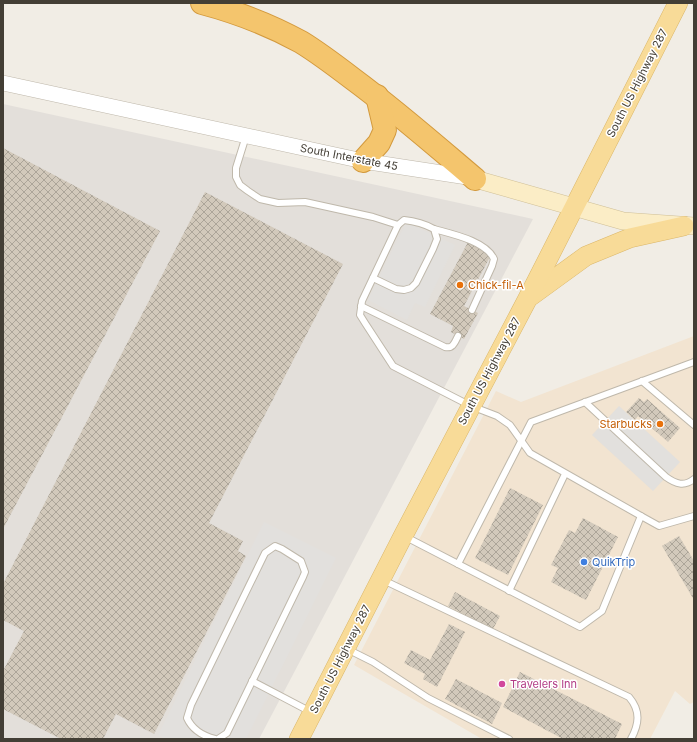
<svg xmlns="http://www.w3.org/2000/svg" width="697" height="742" font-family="Inter,sans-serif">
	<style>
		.commercial { fill: #f2e4d1 }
		.industrial { fill: #e3dfda }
		.parking { fill: #e2e0dd }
		.building { fill: url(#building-cross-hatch) }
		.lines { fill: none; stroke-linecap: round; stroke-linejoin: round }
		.service-casing { stroke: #bfb8ab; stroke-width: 8 }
		.tertiary-casing { stroke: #bfb8ab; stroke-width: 16 }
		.secondary-casing { stroke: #cfbf97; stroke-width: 18 }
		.primary-casing { stroke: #dbb769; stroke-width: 20 }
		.motorway-casing { stroke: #d39a3e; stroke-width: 24 }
		.service { stroke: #fff; stroke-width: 6 }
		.tertiary { stroke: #fff; stroke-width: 15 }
		.secondary { stroke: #fbedc6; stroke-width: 17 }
		.primary { stroke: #f8db98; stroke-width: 19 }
		.motorway { stroke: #f4c56d; stroke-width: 22 }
		.food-dot { fill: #e8710a; stroke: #fff; stroke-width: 1.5 }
		.shop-dot { fill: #3f7fe0; stroke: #fff; stroke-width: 1.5 }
		.hotel-dot { fill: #d1479c; stroke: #fff; stroke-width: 1.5 }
		.labels { text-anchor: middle; stroke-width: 3; stroke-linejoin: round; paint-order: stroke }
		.street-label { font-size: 11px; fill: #433e35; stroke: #fff }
		.food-label { font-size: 11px; fill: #c56008; stroke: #fff; text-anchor: start }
		.shop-label { font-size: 11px; fill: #366cbe; stroke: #fff; text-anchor: start }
		.hotel-label { font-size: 11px; fill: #b23c85; stroke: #fff; text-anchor: start }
	</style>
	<defs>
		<pattern id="building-cross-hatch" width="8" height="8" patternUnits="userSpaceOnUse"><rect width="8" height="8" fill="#d2c9bb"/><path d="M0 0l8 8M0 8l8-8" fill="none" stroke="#aca599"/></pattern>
	</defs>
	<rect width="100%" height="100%" fill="#f1ede5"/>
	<polygon class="commercial" points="694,336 694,702 690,704 675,691 650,739 482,739 354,665 496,391 521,402"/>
	<polygon class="industrial" points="3,104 533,219 259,739 3,739"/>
	<g class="parking">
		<polygon points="406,222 455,245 425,307 415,303 407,320 368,300"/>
		<polygon points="619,406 680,462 653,491 592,435"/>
		<polygon points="264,522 336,558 246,739 166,739 158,735"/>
	</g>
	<g class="building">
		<polygon points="3,148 160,231 3,529"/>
		<polygon points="205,192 343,264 209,523 243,541 238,551 246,556 154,734 116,714 103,739 61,739 3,709 3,671 24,631 3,620 3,584"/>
		<polygon points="468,242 491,255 464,306 478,313 464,339 451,332 453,326 430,314"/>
		<polygon points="639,398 644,402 647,399 680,428 668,442 638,416 635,420 626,412"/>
		<polygon points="510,488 543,505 508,575 475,558"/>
		<polygon points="583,518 618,537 586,600 551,582 558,568 551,565 569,530 575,533"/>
		<polygon points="679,536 694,561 694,600 662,546"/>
		<polygon points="455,592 500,616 493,629 448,606"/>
		<polygon points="449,624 465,632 437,687 423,679 425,674 404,663 411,650 430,660"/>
		<polygon points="520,672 622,724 615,739 563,739 503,707"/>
		<polygon points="456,679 502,703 492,724 445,699"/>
	</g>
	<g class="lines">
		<g class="service-casing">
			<g id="service">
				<polyline points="246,136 236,168 236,177 240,185 248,191 260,199 278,203 305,202 373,217 398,225 362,301 360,315 365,323 393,366 471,406 497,416 510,425 530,453 641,516"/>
				<path d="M 434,229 C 452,234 486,241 494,259 L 492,266 L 472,310"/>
				<path d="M 373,278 L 396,289 L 404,290 L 411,288 L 416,283 L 433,249 L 437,239 L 434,229 C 425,224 414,221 404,220 L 398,225"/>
				<path d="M 361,306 L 445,347 C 453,349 455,342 458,336"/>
				<polyline points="642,381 694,425"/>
				<path d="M 585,402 L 666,477 C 676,484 684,487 694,479"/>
				<polyline points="404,536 580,627 602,611 641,516 659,526 694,516"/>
				<polyline points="458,564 531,422 694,362"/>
				<path d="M 383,580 L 629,697 C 641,711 639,724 631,739"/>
				<polyline points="509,591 565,474"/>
				<polyline points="347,649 373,662 428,698 509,739"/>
				<polyline points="252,681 311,712"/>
				<path d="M 215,739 C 203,736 192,729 187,718 L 191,705 L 265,553 L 275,546 L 282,549 L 301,561 L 305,572 L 303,577 L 227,733 L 218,739"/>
			</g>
		</g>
		<g class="tertiary-casing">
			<polyline id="tertiary" points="3,83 363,161 474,178"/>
		</g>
		<g class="secondary-casing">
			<polyline id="secondary" points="475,179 623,221 694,226"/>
		</g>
		<g class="primary-casing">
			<g id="primary">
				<polyline points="531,296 586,256 630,238 684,226"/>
				<polyline points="299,739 403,536 528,298 678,3"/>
			</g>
		</g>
		<g class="motorway-casing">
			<g id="motorway">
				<path d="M 202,3 C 236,12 270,25 301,42 C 319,53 336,66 353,79 C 395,110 435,145 475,179"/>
				<polyline points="363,161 379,143 385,130 377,96"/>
			</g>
		</g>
		<use href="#service" class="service"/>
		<use href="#tertiary" class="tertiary"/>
		<use href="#secondary" class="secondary"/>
		<use href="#primary" class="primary"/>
		<use href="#motorway" class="motorway"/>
	</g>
	<g class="food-dot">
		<circle cx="460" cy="285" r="4"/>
		<circle cx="660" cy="424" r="4"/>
	</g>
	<circle class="shop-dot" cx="584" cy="562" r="4"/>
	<circle class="hotel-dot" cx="502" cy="684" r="4"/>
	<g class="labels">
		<g class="street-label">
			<text transform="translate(637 83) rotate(-63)" y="4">South US Highway 287</text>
			<text transform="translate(349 157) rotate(11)" y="4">South Interstate 45</text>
			<text transform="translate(489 371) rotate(-62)" y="4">South US Highway 287</text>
			<text transform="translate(340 659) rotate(-63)" y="4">South US Highway 287</text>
		</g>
		<g class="food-label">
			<text x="468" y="289">Chick-fil-A</text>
			<text x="652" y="428" text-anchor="end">Starbucks</text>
		</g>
		<g class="shop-label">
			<text x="592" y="566">QuikTrip</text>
		</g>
		<g class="hotel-label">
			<text x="510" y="688">Travelers Inn</text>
		</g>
	</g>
	<rect width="697" height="742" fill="none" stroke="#433e35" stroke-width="8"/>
</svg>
